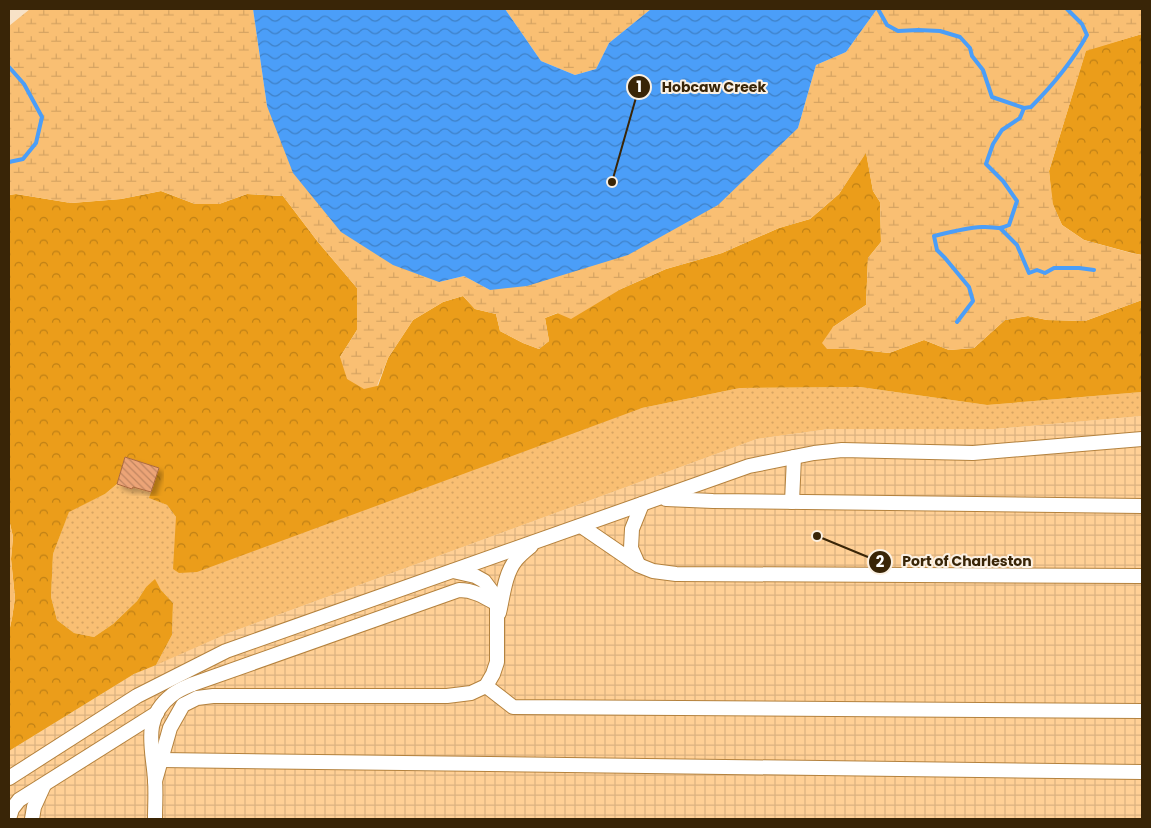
<svg xmlns="http://www.w3.org/2000/svg" width="1151" height="828" font-family="Poppins,sans-serif">
	<style>
		.industrial { fill: url(#industrial-grid) }
		.grass { fill: url(#grass-dots) }
		.forest { fill: url(#forest-crowns) }
		.wetland { fill: url(#wetland-marsh) }
		.water { fill: url(#water-waves) }
		.lines { fill: none; stroke-linecap: round; stroke-linejoin: round }
		.stream { stroke: #4b9ef8; stroke-width: 4 }
		.building { fill: url(#building-back-hatch); stroke: #ab683c; filter: url(#shadow) }
		.minor-casing { stroke: #b4823e; stroke-width: 16 }
		.minor { stroke: #fff; stroke-width: 14 }
		.leader { fill: none; stroke: #392507; stroke-width: 2 }
		.callout-dot { fill: #392507; stroke: #fbf1e4; stroke-width: 2 }
		.mark-label { font-size: 15px; text-anchor: middle; font-weight: bold; fill: #fff }
		.callout-label { font-size: 14px; text-anchor: middle; font-weight: bold; fill: #392507; stroke: #fbf1e4; stroke-width: 4; stroke-linejoin: round; paint-order: stroke }
	</style>
	<defs>
		<pattern id="industrial-grid" width="8" height="8" patternUnits="userSpaceOnUse" patternTransform="scale(1.25)"><rect width="8" height="8" fill="#ffd096"/><path d="M0 4h8M4 0v8" fill="none" stroke="#dbb280"/></pattern>
		<pattern id="grass-dots" width="8" height="8" patternUnits="userSpaceOnUse" patternTransform="scale(1.25)"><rect width="8" height="8" fill="#f9bf73"/><path d="M2 2h.1M6 6h.1" fill="none" stroke="#d6a462" stroke-width="1.8" stroke-linecap="round"/></pattern>
		<pattern id="forest-crowns" width="20" height="18" patternUnits="userSpaceOnUse" patternTransform="scale(1.25)"><rect width="20" height="18" fill="#eb9d1a"/><path d="M2 6a3 3 0 1 1 6 0M12 15a3 3 0 1 1 6 0" fill="none" stroke="#bf8015"/></pattern>
		<pattern id="wetland-marsh" width="20" height="14" patternUnits="userSpaceOnUse" patternTransform="scale(1.25)"><rect width="20" height="14" fill="#f9bf73"/><path d="M1 5h8M5 5V1M11 12h8M15 12V8" fill="none" stroke="#d6a462"/></pattern>
		<pattern id="water-waves" width="16" height="10" patternUnits="userSpaceOnUse" patternTransform="scale(1.25)"><rect width="16" height="10" fill="#4b9ef8"/><path d="M0 5q4-4 8 0t8 0" fill="none" stroke="#3f81c7"/></pattern>
		<pattern id="building-back-hatch" width="6" height="6" patternUnits="userSpaceOnUse" patternTransform="scale(1.25)"><rect width="6" height="6" fill="#eca477"/><path d="M-1 5l2 2M0 0l6 6M5-1l2 2" fill="none" stroke="#c08560"/></pattern>
		<filter id="shadow"><feDropShadow dx="4.5" dy="4.5" stdDeviation="2.5" flood-color="#0004"/></filter>
	</defs>
	<rect width="100%" height="100%" fill="#f7e2c7"/>
	<polygon class="industrial" points="1142,416 1142,819 9,819 9,751 134,674 229,633 757,439 829,429 995,429"/>
	<polygon class="grass" points="860,387 987,405 1142,392 1142,416 995,429 829,429 757,439 229,633 156,665 172,635 173,603 161,590 155,580 146,587 137,601 113,624 94,637 74,633 57,620 51,597 53,554 69,511 105,494 117,484 131,489 133,487 151,492 150,498 167,505 176,517 642,408 740,388"/>
	<g class="forest">
		<polygon points="1142,34 1142,255 1132,253 1084,240 1062,225 1052,203 1049,171 1086,50"/>
		<polygon points="866,152 873,191 880,202 881,242 868,258 866,305 833,327 827,349 854,349 889,353 924,340 949,350 974,348 1005,320 1028,316 1047,320 1085,321 1142,300 1142,392 987,405 860,387 740,388 642,408 197,572 179,573 173,569 176,517 167,505 149,498 159,468 125,457 117,484 105,494 69,512 53,554 51,597 57,620 74,633 94,637 113,624 137,601 146,587 155,579 161,590 173,603 172,635 156,665 134,674 9,751 9,632 12,618 15,598 11,559 13,537 9,519 9,195 16,194 71,203 121,199 161,191 195,204 219,204 247,194 283,196 318,242 357,288 357,330 340,357 378,386 388,358 413,320 443,302 463,296 475,309 496,314 500,331 523,343 539,349 549,341 545,318 621,289 666,269 722,253 779,228 810,219 839,194"/>
	</g>
	<g class="wetland">
		<polygon points="30,9 253,9 267,106 439,282 464,276 490,290 798,128 816,65 846,52 877,9 1142,9 1142,34 1086,51 1049,171 1053,204 1062,225 1084,240 1131,253 1142,255 1142,300 1085,321 1047,320 1028,316 1005,320 974,348 949,350 924,340 889,353 854,349 827,349 822,343 833,327 866,305 868,258 881,242 880,202 873,191 866,153 839,194 810,219 779,228 722,253 666,269 621,289 571,319 557,313 545,318 549,341 539,349 523,343 500,331 496,314 475,309 463,296 443,302 413,320 388,358 377,386 364,389 347,379 340,357 357,330 357,288 318,242 283,196 247,194 219,204 195,204 161,191 121,199 71,203 16,194 9,195 9,26"/>
		<polygon points="505,9 651,9 609,43 596,69 575,75 541,61"/>
		<polygon points="9,519 13,537 11,559 15,598 12,618 9,632"/>
	</g>
	<polygon class="water" points="253,9 505,9 541,61 575,75 596,69 609,43 651,9 877,9 846,52 816,65 798,128 718,205 628,255 527,286 490,290 464,276 439,282 393,265 341,232 293,173 267,106"/>
	<g class="lines">
		<g class="stream">
			<path d="M 878,9 L 887,25 L 898,31 L 918,30 L 940,31 L 960,37 L 970,48 L 972,56 L 983,70 L 992,97 L 1024,108 L 1031,107 C 1053,85 1072,62 1087,35 L 1082,24 L 1067,9"/>
			<polyline points="9,67 24,84 42,117 36,143 23,159 9,162"/>
			<polyline points="1001,229 1017,245 1029,273 1037,270 1045,273 1054,268 1079,268 1094,270"/>
			<path d="M 957,322 L 973,301 L 969,287 L 945,258 L 937,250 L 934,236 C 950,232 965,228 982,227 C 995,226 996,231 1009,225 L 1017,201 L 1003,181 L 986,164 L 993,144 L 1002,130 L 1020,118 L 1024,108"/>
		</g>
	</g>
	<polygon class="building" points="125,457 159,468 151,492 133,487 132,489 117,484"/>
	<g class="lines">
		<g class="minor-casing">
			<g id="minor">
				<polyline points="666,499 713,501 1142,506"/>
				<polyline points="792,502 794,457"/>
				<polyline points="581,526 638,565 653,571 676,574 1142,576"/>
				<polyline points="638,564 631,548 632,529 642,504"/>
				<path d="M 499,613 C 503,596 505,573 516,560 C 520,555 526,550 531,546"/>
				<polyline points="486,686 513,707 1142,711"/>
				<polyline points="161,760 1142,772"/>
				<polyline points="9,778 137,696 226,651 749,466 814,453 842,450 973,453 1142,439"/>
				<polyline points="155,781 170,728 183,705 197,698 213,696 447,696 471,693 486,686 493,674 497,662 497,604 493,593 484,581 475,576 453,571"/>
				<polyline points="9,819 12,809 19,800 157,713"/>
				<polyline points="32,819 34,807 44,785"/>
				<path d="M 155,819 C 155,806 156,793 155,780 C 153,748 141,719 172,695 C 178,690 186,687 193,684 L 459,590 C 474,590 485,597 497,604"/>
			</g>
		</g>
		<use href="#minor" class="minor"/>
	</g>
	<path class="leader" d="M612 182L639 87M817 536L880 562"/>
	<g class="callout-dot">
		<circle cx="612" cy="182" r="5"/>
		<circle cx="817" cy="536" r="5"/>
		<circle cx="639" cy="87" r="12"/>
		<circle cx="880" cy="562" r="12"/>
	</g>
	<g class="mark-label">
		<text x="639" y="92">1</text>
		<text x="880" y="567">2</text>
	</g>
	<g class="callout-label">
		<text x="714" y="92">Hobcaw Creek</text>
		<text x="967" y="566">Port of Charleston</text>
	</g>
	<rect width="1151" height="828" fill="none" stroke="#392507" stroke-width="20"/>
</svg>
